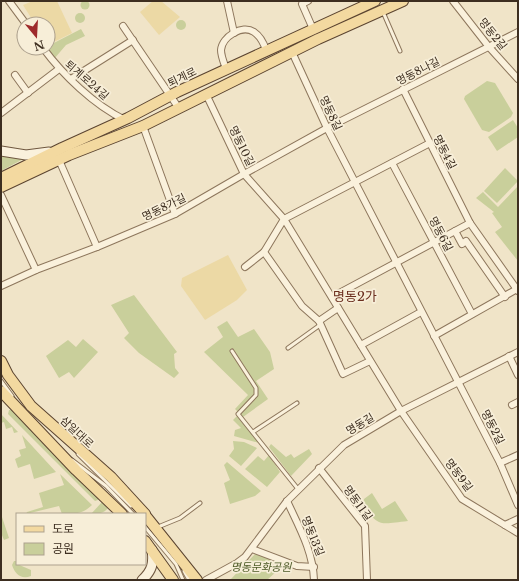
<svg xmlns="http://www.w3.org/2000/svg" width="519" height="581" font-family="'Libre Baskerville','Noto Sans KR',serif">
	<style>
		.green { fill: #c9cf9b }
		.sand { fill: #ecd9a5 }
		.lines { fill: none; stroke-linecap: round; stroke-linejoin: round }
		.lane-casing { stroke: #8d765c; stroke-width: 5 }
		.street-casing { stroke: #8d765c; stroke-width: 8 }
		.secondary-casing { stroke: #6f573f; stroke-width: 11 }
		.primary-casing { stroke: #5b4430; stroke-width: 12 }
		.lane { stroke: #faf1dc; stroke-width: 3 }
		.street { stroke: #faf1dc; stroke-width: 6 }
		.secondary { stroke: #faf1dc; stroke-width: 9 }
		.primary { stroke: #f3d9a0; stroke-width: 10 }
		.labels { text-anchor: middle; stroke-width: 3.5; stroke-linejoin: round; paint-order: stroke }
		.street-label { font-size: 11px; fill: #3d2e20; stroke: #f7eed8 }
		.park-label { font-size: 11px; font-style: italic; fill: #4d5a26; stroke: #f7eed8 }
		.quarter-label { font-size: 13px; fill: #6b2e1e; stroke: #f7eed8 }
	</style>
	<rect width="100%" height="100%" fill="#f0e4c8"/>
	<g class="green">
		<circle cx="85" cy="5" r="4.5"/>
		<circle cx="80" cy="18" r="5"/>
		<circle cx="181" cy="25" r="5"/>
		<polygon points="81,29 85,36 66,45 54,59 47,48 48,46"/>
		<polygon points="487,81 495,83 513,113 511,117 489,132 482,130 464,99 465,96"/>
		<polygon points="513,120 518,128 518,137 497,151 488,137"/>
		<polygon points="1,154 27,157 1,171"/>
		<polygon points="505,168 518,181 497,203 484,191"/>
		<polygon points="518,186 518,261 495,232 502,227 492,213 494,212 476,198 483,192 498,207"/>
		<polygon points="134,295 177,352 174,354 175,368 179,373 174,378 139,353 124,338 129,333 111,305"/>
		<polygon points="227,321 238,337 254,329 270,352 274,369 256,381 268,399 243,417 235,409 248,395 204,352 223,337 217,327"/>
		<polygon points="83,339 98,352 74,378 69,372 59,378 46,356 68,340 76,347"/>
		<polygon points="9,410 12,410 98,497 98,500 95,501 8,414"/>
		<polygon points="1,414 18,432 14,433 12,427 6,429 4,422 1,423"/>
		<polygon points="237,416 254,434 259,443 234,436 235,430 241,428 233,420"/>
		<polygon points="22,435 56,472 34,479 30,464 18,468 15,459 21,456 19,450 26,448"/>
		<polygon points="233,441 244,442 257,448 241,466 229,456 234,449"/>
		<polygon points="271,444 286,457 291,454 294,458 309,449 312,454 291,476 269,447"/>
		<polygon points="269,455 280,472 267,487 245,469 258,456 264,461"/>
		<polygon points="227,462 261,491 255,496 230,504 224,483 230,480 224,465"/>
		<path d="M 60,474 L 92,505 C 83,514 75,514 62,514 L 59,506 L 26,514 L 27,512 L 43,507 L 39,493 L 64,485 Z"/>
		<path d="M 372,493 L 382,509 L 395,501 L 408,521 C 381,524 379,528 363,505 L 364,499 Z"/>
		<path d="M 102,502 L 109,506 C 106,513 98,514 91,514 Z"/>
		<polygon points="1,514 9,538 4,540 1,533"/>
		<polygon points="257,552 286,563 267,580 230,580"/>
		<path d="M 14,561 L 17,561 L 17,564 L 31,570 L 31,576 C 21,580 15,574 12,565 Z"/>
	</g>
	<g class="sand">
		<polygon points="33,1 57,1 72,33 50,44 48,41 48,24 35,24 23,5"/>
		<polygon points="153,1 161,1 180,17 159,35 140,12"/>
		<polygon points="228,255 247,290 237,300 205,320 181,286 182,278"/>
	</g>
	<g class="lines">
		<g class="lane-casing">
			<g id="lane">
				<polyline points="383,12 400,51"/>
				<polyline points="288,348 320,325"/>
				<polyline points="232,351 256,388 256,395 238,414 298,489"/>
				<polyline points="1,381 12,396"/>
				<polyline points="253,432 297,403"/>
				<polyline points="78,454 131,506"/>
				<polyline points="72,460 106,486 133,514"/>
				<polyline points="145,527 176,564 183,580"/>
				<polyline points="158,527 180,518 200,503"/>
				<polyline points="184,571 189,580"/>
			</g>
		</g>
		<g class="street-casing">
			<g id="street">
				<polyline points="9,1 26,24"/>
				<polyline points="227,1 234,33"/>
				<polyline points="308,1 302,4 313,29"/>
				<polyline points="453,1 489,47 518,79"/>
				<polyline points="123,26 178,107"/>
				<path d="M 43,48 C 63,75 94,105 125,120"/>
				<polyline points="292,52 327,128 500,463 518,505"/>
				<path d="M 226,69 C 224,63 221,56 221,50 C 222,37 242,24 254,32 C 260,36 264,44 266,50"/>
				<polyline points="15,75 28,93"/>
				<polyline points="71,79 133,40"/>
				<polyline points="403,89 470,223 518,291"/>
				<polyline points="206,94 244,174 284,219 401,411 462,499 518,533"/>
				<polyline points="1,113 59,69"/>
				<polyline points="143,126 175,214"/>
				<polyline points="59,160 97,247"/>
				<polyline points="392,163 472,314"/>
				<polyline points="1,195 36,270"/>
				<polyline points="455,231 462,244 466,241 505,297"/>
				<polyline points="245,267 264,252"/>
				<polyline points="1,286 36,270 97,247 175,214 244,174 327,128 518,32"/>
				<polyline points="332,297 470,223"/>
				<polyline points="319,321 338,308"/>
				<polyline points="434,336 517,289"/>
				<polyline points="361,345 421,312"/>
				<polyline points="509,356 518,375"/>
				<polyline points="370,361 343,374 319,321 302,306 264,252 284,219 430,143"/>
				<polyline points="512,405 518,402"/>
				<polyline points="500,463 518,455"/>
				<polyline points="319,468 365,526 367,580"/>
				<path d="M 287,501 C 299,527 313,551 314,580"/>
				<polyline points="505,525 518,519"/>
				<polyline points="252,549 297,566 314,567"/>
				<polyline points="206,580 237,563 245,557 287,501 344,445 401,411 518,352"/>
			</g>
		</g>
		<g class="secondary-casing">
			<g id="secondary">
				<polyline points="1,151 26,155 49,152"/>
				<path d="M 142,580 C 152,571 154,563 152,550"/>
			</g>
		</g>
		<g class="primary-casing">
			<g id="primary">
				<polyline points="1,178 62,148 128,118 177,92 375,1"/>
				<polyline points="1,187 69,155 143,126 318,39 403,1"/>
				<polyline points="1,361 8,375 31,406 111,477 145,514"/>
				<polyline points="1,391 76,470 122,514"/>
				<polyline points="145,515 197,580"/>
				<polyline points="145,541 173,580"/>
			</g>
		</g>
		<use href="#lane" class="lane"/>
		<use href="#street" class="street"/>
		<use href="#secondary" class="secondary"/>
		<use href="#primary" class="primary"/>
	</g>
	<g class="labels">
		<g class="street-label">
			<text transform="translate(493 34) rotate(51)" y="4">명동2길</text>
			<text transform="translate(418 71) rotate(-27)" y="4">명동8나길</text>
			<text transform="translate(182 77) rotate(-26)" y="4">퇴계로</text>
			<text transform="translate(87 80) rotate(41)" y="4">퇴계로24길</text>
			<text transform="translate(331 113) rotate(65)" y="4">명동8길</text>
			<text transform="translate(242 146) rotate(64)" y="4">명동10길</text>
			<text transform="translate(445 152) rotate(63)" y="4">명동4길</text>
			<text transform="translate(164 207) rotate(-26)" y="4">명동8가길</text>
			<text transform="translate(441 234) rotate(62)" y="4">명동6길</text>
			<text transform="translate(360 424) rotate(-31)" y="4">명동길</text>
			<text transform="translate(493 427) rotate(63)" y="4">명동2길</text>
			<text transform="translate(77 432) rotate(43)" y="4">삼일대로</text>
			<text transform="translate(459 475) rotate(53)" y="4">명동9길</text>
			<text transform="translate(358 503) rotate(54)" y="4">명동11길</text>
			<text transform="translate(313 536) rotate(68)" y="4">명동13길</text>
		</g>
		<g class="park-label">
			<text x="261" y="571">명동문화공원</text>
		</g>
		<g class="quarter-label">
			<text x="355" y="301">명동2가</text>
		</g>
	</g>
	<rect width="519" height="581" fill="none" stroke="#3d2e20" stroke-width="4"/>
	<rect x="16" y="513" width="130" height="52" fill="#f7eed8" stroke="#ada18e"/>
	<rect x="24" y="526" width="20" height="6" fill="#f3d9a0" stroke="#ada18e"/>
	<text x="52" y="533" font-size="12" fill="#3d2e20">도로</text>
	<rect x="24" y="543" width="20" height="12" fill="#c9cf9b" stroke="#ada18e"/>
	<text x="52" y="553" font-size="12" fill="#3d2e20">공원</text>
	<g transform="translate(36 36) rotate(162)"><circle r="19" fill="#f7eed8" stroke="#ada18e"/>
	<path d="M0-3L7 15L0 10L-7 15Z" fill="#9e2a2b"/>
	<text y="-6" font-size="11" font-weight="bold" text-anchor="middle" fill="#3d2e20">N</text>
	</g>
</svg>
